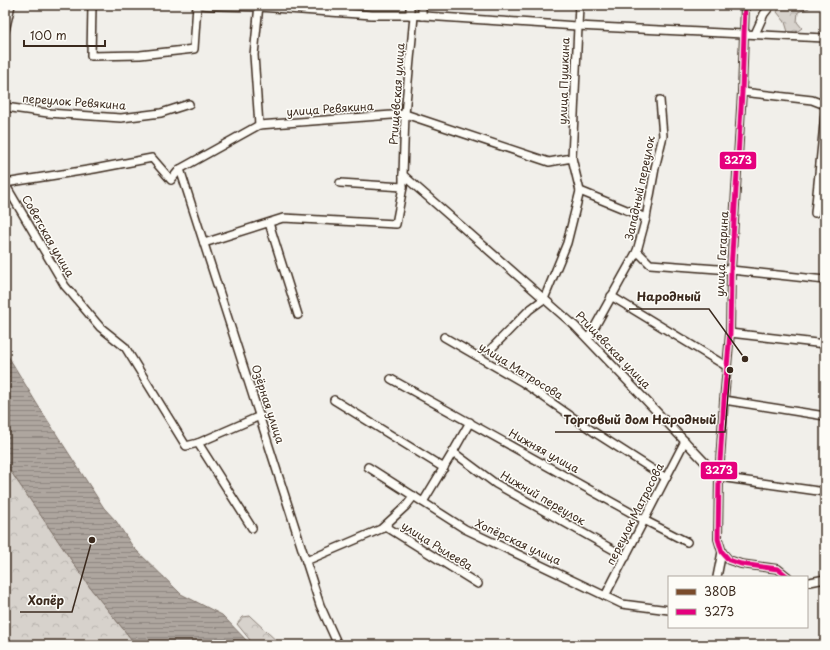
<svg xmlns="http://www.w3.org/2000/svg" width="830" height="650" font-family="'Playpen Sans',sans-serif">
	<style>
		.forest { fill: url(#forest-crowns); stroke: #897e75 }
		.water { fill: url(#water-rules); stroke: #80746b }
		.lines { fill: none; stroke-linecap: round; stroke-linejoin: round }
		.minor-casing { stroke: #3b2a1e; stroke-width: 10 }
		.minor { stroke: #fdfcf7; stroke-width: 7 }
		.bus-1-casing { stroke: #fdfcf7; stroke-width: 8 }
		.bus-1 { stroke: #e5007d; stroke-width: 5 }
		.rail-1-casing { stroke: #fdfcf7; stroke-width: 9 }
		.rail-1 { stroke: #7a4b2a; stroke-width: 6 }
		.labels { text-anchor: middle; stroke-width: 3; stroke-linejoin: round; paint-order: stroke }
		.street-label { font-size: 11px; fill: #3b2a1e; stroke: #fdfcf7 }
		.leader { fill: none; stroke: #3b2a1e; stroke-width: 1.5 }
		.callout-dot { fill: #3b2a1e; stroke: #fdfcf7; stroke-width: 1.5 }
		.callout-label { font-size: 12px; text-anchor: middle; font-weight: bold; fill: #3b2a1e; stroke: #fdfcf7; stroke-width: 3; stroke-linejoin: round; paint-order: stroke }
		.line-badge { stroke: #fdfcf7; stroke-width: 1.5 }
		.badge-label { font-size: 11px; text-anchor: middle; font-weight: bold; fill: #fff }
	</style>
	<defs>
		<pattern id="forest-crowns" width="20" height="18" patternUnits="userSpaceOnUse"><rect width="20" height="18" fill="#d7d2cc"/><path d="M2 6a3 3 0 1 1 6 0M12 15a3 3 0 1 1 6 0" fill="none" stroke="#b9b4af"/></pattern>
		<pattern id="water-rules" width="6" height="5" patternUnits="userSpaceOnUse"><rect width="6" height="5" fill="#aea69f"/><path d="M0 2.5h6" fill="none" stroke="#8f8781"/></pattern>
	</defs>
	<rect width="100%" height="100%" fill="#f1efea"/>
	<filter id="ink" filterUnits="userSpaceOnUse"><feTurbulence type="fractalNoise" baseFrequency=".025" numOctaves="2"/><feDisplacementMap in="SourceGraphic" scale="8" xChannelSelector="R" yChannelSelector="G"/><feConvolveMatrix kernelMatrix="1 2 1 2 8 2 1 2 1" color-interpolation-filters="sRGB"/></filter>
	<g filter="url(#ink)">
		<g class="forest">
			<polygon points="781,5 812,5 809,8 798,12 797,22 802,28 795,33 788,32 785,22 777,12"/>
			<polygon points="5,463 91,589 136,645 5,645"/>
			<polygon points="250,616 281,645 254,645 237,624 243,617"/>
		</g>
		<polygon class="water" points="5,351 37,404 104,508 116,521 133,547 181,594 222,615 251,645 136,645 91,589 5,463"/>
		<g class="lines">
			<g class="minor-casing">
				<g id="minor">
					<polyline points="92,5 91,56 140,55 194,49 197,5"/>
					<polyline points="199,5 215,6 259,7 372,15 410,15 577,26 825,38"/>
					<polyline points="745,5 742,92 731,270 730,333 724,400 719,477 718,539 722,552 729,560 741,564 778,569 788,577"/>
					<polyline points="410,15 410,5"/>
					<polyline points="414,16 405,114 403,175 575,326 719,477 825,492"/>
					<polyline points="422,16 422,5"/>
					<polyline points="5,31 11,5"/>
					<polyline points="755,34 764,14 771,5"/>
					<polyline points="742,92 812,100 825,105"/>
					<polyline points="5,107 48,113 121,118 161,113 189,104"/>
					<polyline points="259,125 254,55 259,5"/>
					<polyline points="572,158 579,5"/>
					<polyline points="180,169 320,605 338,645"/>
					<polyline points="5,183 94,169 152,158 171,180 180,169 259,125 405,114 549,162 572,158 580,191 646,218"/>
					<polyline points="340,183 403,187"/>
					<polyline points="5,184 65,286 73,295 100,327 125,347 186,446 198,443 252,528"/>
					<polyline points="815,213 825,114"/>
					<polyline points="269,223 298,315"/>
					<polyline points="204,243 283,218 396,224 403,187 403,175"/>
					<polyline points="637,251 650,264 731,270 825,280"/>
					<polyline points="611,296 726,366"/>
					<polyline points="730,333 825,344"/>
					<polyline points="444,337 522,382 594,432 666,478"/>
					<polyline points="588,339 623,276 637,251 646,218 655,168 663,136 660,100"/>
					<polyline points="490,350 529,310 544,299 567,243 580,191"/>
					<polyline points="391,379 644,520 687,542"/>
					<polyline points="334,400 444,468"/>
					<polyline points="724,400 825,416"/>
					<polyline points="198,443 260,416"/>
					<polyline points="453,452 496,484 626,557"/>
					<polyline points="368,467 465,529 622,604 669,610"/>
					<polyline points="423,502 453,452 470,422"/>
					<polyline points="385,526 478,584"/>
					<polyline points="306,561 381,529 406,506 414,496"/>
					<polyline points="717,577 722,552"/>
					<polyline points="807,582 810,582 825,579"/>
					<polyline points="605,596 685,441"/>
				</g>
			</g>
			<use href="#minor" class="minor"/>
			<g class="bus-1-casing">
				<polyline id="bus-1" points="745,5 742,92 731,270 730,333 724,400 719,477 718,539 722,552 729,560 741,564 778,569 788,577"/>
			</g>
			<use href="#bus-1" class="bus-1"/>
			<g class="rail-1-casing">
				<polyline id="rail-1" points="755,645 825,644"/>
			</g>
			<use href="#rail-1" class="rail-1"/>
		</g>
	</g>
	<g class="labels">
		<g class="street-label">
			<text transform="translate(564 81) rotate(-88)" y="4">улица Пушкина</text>
			<text transform="translate(397 94) rotate(-86)" y="4">Ртищевская улица</text>
			<text transform="translate(74 102) rotate(4)" y="4">переулок Ревякина</text>
			<text transform="translate(330 109) rotate(-4)" y="4">улица Ревякина</text>
			<text transform="translate(640 188) rotate(-78)" y="4">Западный переулок</text>
			<text transform="translate(48 236) rotate(60)" y="4">Советская улица</text>
			<text transform="translate(722 254) rotate(-87)" y="4">улица Гагарина</text>
			<text transform="translate(613 350) rotate(46)" y="4">Ртищевская улица</text>
			<text transform="translate(521 371) rotate(32)" y="4">улица Матросова</text>
			<text transform="translate(268 404) rotate(72)" y="4">Озёрная улица</text>
			<text transform="translate(544 451) rotate(29)" y="4">Нижняя улица</text>
			<text transform="translate(543 498) rotate(30)" y="4">Нижний переулок</text>
			<text transform="translate(635 514) rotate(-63)" y="4">переулок Матросова</text>
			<text transform="translate(518 542) rotate(25)" y="4">Хопёрская улица</text>
			<text transform="translate(437 546) rotate(32)" y="4">улица Рылеева</text>
		</g>
	</g>
	<path class="leader" d="M745 359L709 309H629M730 370L725 432H555M92 540L72 612H20"/>
	<g class="callout-dot">
		<circle cx="745" cy="359" r="4"/>
		<circle cx="730" cy="370" r="4"/>
		<circle cx="92" cy="540" r="4"/>
	</g>
	<g class="callout-label">
		<text x="669" y="301">Народный</text>
		<text x="640" y="424">Торговый дом Народный</text>
		<text x="46" y="605">Хопёр</text>
	</g>
	<g class="line-badge">
		<rect x="719" y="151" width="38" height="19" rx="4" fill="#e5007d"/>
		<rect x="700" y="461" width="38" height="19" rx="4" fill="#e5007d"/>
	</g>
	<g class="badge-label">
		<text x="738" y="164">3273</text>
		<text x="719" y="474">3273</text>
	</g>
	<rect width="830" height="650" fill="none" stroke="#fdfcf7" stroke-width="20"/>
	<rect x="10" y="10" width="810" height="630" fill="none" stroke="#3b2a1e" stroke-width="1.5" filter="url(#ink)"/>
	<rect x="668" y="576" width="140" height="52" fill="#fdfcf7" stroke="#afa8a0"/>
	<rect x="676" y="589" width="20" height="6" fill="#7a4b2a" stroke="#afa8a0"/>
	<text x="704" y="596" font-size="12" fill="#3b2a1e">380В</text>
	<rect x="676" y="609" width="20" height="6" fill="#e5007d" stroke="#afa8a0"/>
	<text x="704" y="616" font-size="12" fill="#3b2a1e">3273</text>
	<path d="M24 40v6h81v-6" fill="none" stroke="#3b2a1e" stroke-width="2"/>
	<text x="30" y="40" font-size="12" fill="#3b2a1e" stroke="#fdfcf7" stroke-width="3" paint-order="stroke">100 m</text>
</svg>
